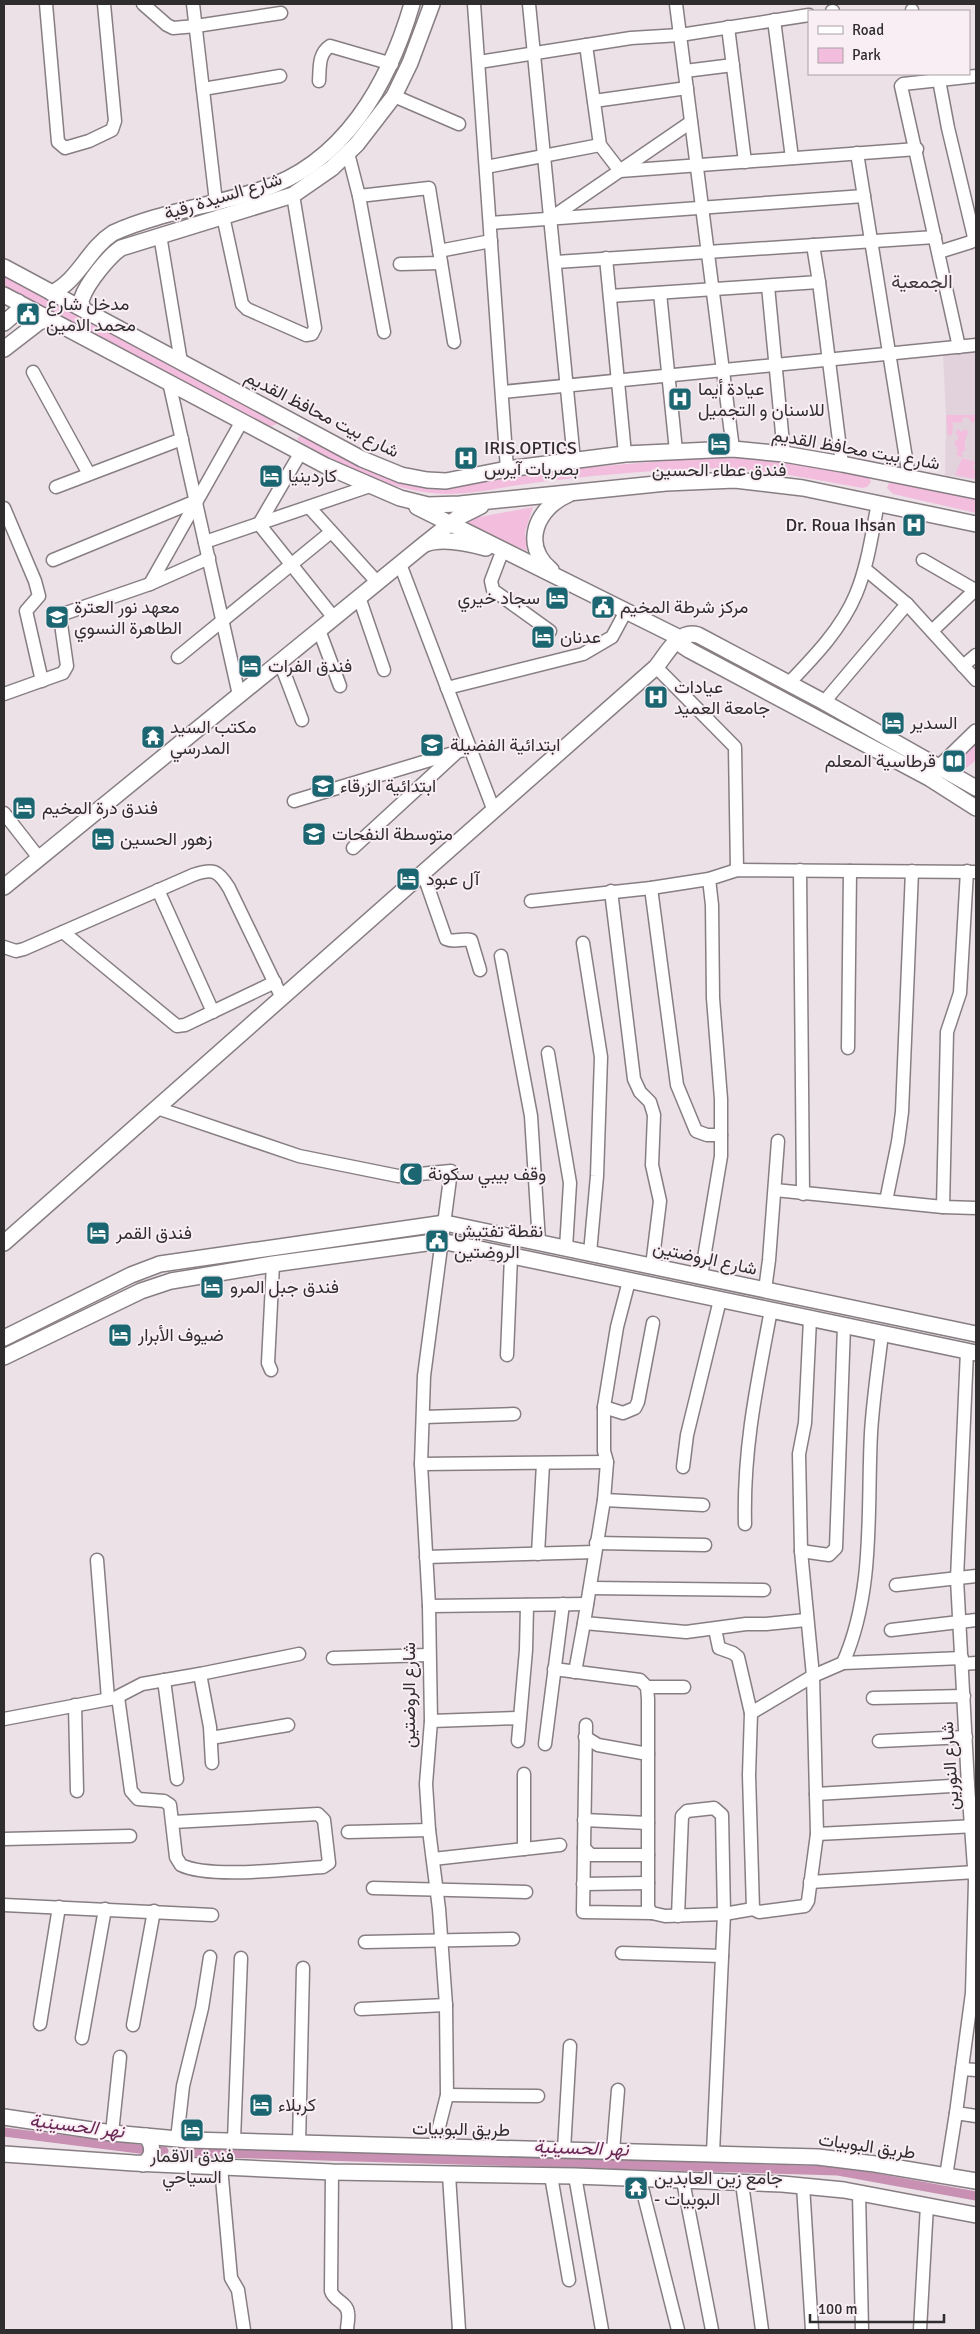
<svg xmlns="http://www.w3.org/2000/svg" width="980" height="2334" font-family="Signika,Vazirmatn,sans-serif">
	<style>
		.built { fill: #e2d2db }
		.green { fill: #f3bede }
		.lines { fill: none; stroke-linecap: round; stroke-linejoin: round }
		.canal { stroke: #c890b2; stroke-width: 9 }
		.minor-casing { stroke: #877e83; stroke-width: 15 }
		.major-casing { stroke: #877e83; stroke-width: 18 }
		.minor { stroke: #fff; stroke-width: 12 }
		.major { stroke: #fff; stroke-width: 15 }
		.labels { text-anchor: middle; stroke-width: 4; stroke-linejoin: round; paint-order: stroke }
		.street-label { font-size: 18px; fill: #302d2f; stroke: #f9eef4 }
		.poi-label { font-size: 18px; fill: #302d2f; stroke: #f9eef4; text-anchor: start }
		.neighbourhood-label { font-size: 19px; fill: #41393d; stroke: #f9eef4 }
		.water-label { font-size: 19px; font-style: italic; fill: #692654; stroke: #f9eef4 }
	</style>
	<rect width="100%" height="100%" fill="#ebe1e7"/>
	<polygon class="built" points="976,350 976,480 945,475 946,415 943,354"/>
	<g class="green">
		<polygon points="4,273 277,421 277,424 269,427 4,286"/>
		<polygon points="946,415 976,415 976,421 972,423 968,417 963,418 961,423 951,422 953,425 952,435 948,436"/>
		<polygon points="959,429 961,432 966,429 968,433 965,440 965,451 961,452 963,457 959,457 956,454 958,451 954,442 959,438 955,432"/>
		<path d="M 302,435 L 364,468 L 454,487 L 531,472 L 724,456 L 790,462 L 868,475 L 871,482 L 867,487 L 862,488 C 807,478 751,466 694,469 C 641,471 586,476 533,483 C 499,487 466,497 431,493 C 384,488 340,464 299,441 L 297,438 Z"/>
		<polygon points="962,458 976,462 973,467 976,471 976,479 955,475"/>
		<polygon points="893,481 976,498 976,513 893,494 887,488 889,483"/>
		<polygon points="533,507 525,532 527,551 469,526 465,522 469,519"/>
		<polygon points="976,744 976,760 963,771 957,768 958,762"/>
	</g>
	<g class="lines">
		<g class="canal">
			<polyline points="4,2132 147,2150"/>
			<polyline points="158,2151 164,2151"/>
			<polyline points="183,2152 838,2171 976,2196"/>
		</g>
		<g class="minor-casing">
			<g id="minor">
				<polyline points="46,4 58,142 65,148 89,141 112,130 115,121 104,4"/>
				<polyline points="143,4 167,25 173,28 196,26 281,13"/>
				<polyline points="193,4 216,202"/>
				<polyline points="474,4 507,469"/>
				<polyline points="529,4 574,460"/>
				<polyline points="676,4 733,449"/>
				<polyline points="832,11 833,11"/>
				<polyline points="912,11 912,10"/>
				<polyline points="774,20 792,158"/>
				<polyline points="728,27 745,162"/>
				<polyline points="586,45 600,145 620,171 917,149"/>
				<polyline points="479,62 631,38 680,35 809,15"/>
				<polyline points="685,71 733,65"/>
				<path d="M 319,81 C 320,68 318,54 330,46 L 392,64"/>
				<polyline points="203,89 280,76"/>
				<polyline points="394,96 459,124"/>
				<polyline points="594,101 687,88"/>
				<polyline points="348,153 359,196 384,332"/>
				<polyline points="857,153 909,477"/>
				<polyline points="486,167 600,145"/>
				<polyline points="359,196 429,188 454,342"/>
				<polyline points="223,216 242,304 247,309 306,335 312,334 315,328 293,195"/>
				<polyline points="551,218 691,122"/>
				<polyline points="490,223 864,196"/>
				<polyline points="160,235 181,362"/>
				<polyline points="439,251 491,241"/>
				<polyline points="939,252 971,242 974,237 948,128 939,80"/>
				<polyline points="606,258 625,454"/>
				<polyline points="556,262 935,237"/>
				<polyline points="400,264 441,263"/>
				<polyline points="819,282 842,464"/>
				<polyline points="768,286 784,454"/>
				<polyline points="660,293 676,451"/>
				<polyline points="610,296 819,282 813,245"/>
				<polyline points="959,347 901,86 903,84 976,76"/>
				<polyline points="33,372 89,474"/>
				<polyline points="169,382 239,695"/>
				<polyline points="502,392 976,345"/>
				<polyline points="301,452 259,524 334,618"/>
				<polyline points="56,487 182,439"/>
				<polyline points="309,507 377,582"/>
				<polyline points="4,508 35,581 39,596 26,611 42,681"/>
				<polyline points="205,542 370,486"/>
				<polyline points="502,552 491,581 493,590 550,631"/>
				<polyline points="53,560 196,501"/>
				<polyline points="923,560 975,590"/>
				<polyline points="400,564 494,811"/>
				<polyline points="865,569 907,604 976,680"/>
				<polyline points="150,584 242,421"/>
				<polyline points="359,597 384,670"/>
				<polyline points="319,630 340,686"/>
				<polyline points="932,631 976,589"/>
				<polyline points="178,657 331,532"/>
				<polyline points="280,662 302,720"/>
				<polyline points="963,666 976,655"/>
				<polyline points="656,667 735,747 737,870"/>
				<path d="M 789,683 C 814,657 842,628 856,594 C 868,565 872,533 878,503"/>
				<polyline points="447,688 583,654 612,637 626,611"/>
				<polyline points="4,694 63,673 67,666 60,617 66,613 150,584 209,558"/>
				<polyline points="824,702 907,604"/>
				<polyline points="294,801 470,748"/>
				<polyline points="4,813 39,858"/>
				<polyline points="353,848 455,754"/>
				<polyline points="800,870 803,1194"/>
				<path d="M 423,873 L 446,939 C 454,943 463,938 471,940 L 480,970"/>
				<polyline points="651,888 677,1085 696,1131 707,1135 721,1135"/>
				<polyline points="158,890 213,1012"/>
				<polyline points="611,891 634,1079 640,1092 650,1102 654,1115 652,1165 660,1201 652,1266"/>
				<polyline points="531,901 651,888 709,879 737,870 976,872"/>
				<polyline points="63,932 177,1026 185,1025 275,982"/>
				<polyline points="583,943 601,1057 597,1176 590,1253"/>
				<path d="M 4,947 L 16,951 L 24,949 L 193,875 C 213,868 218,870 229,888 L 282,998"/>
				<polyline points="501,956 531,1116 539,1242"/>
				<polyline points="848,1048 850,871"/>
				<polyline points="548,1053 570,1183 566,1248"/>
				<polyline points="157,1108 299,1156 398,1176 451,1171 424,1376 421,1464 429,1606 431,1721 426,1784 429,1830 439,1909 446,2005 447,2095 434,2147"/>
				<polyline points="775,1190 943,1207 976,1208"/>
				<polyline points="886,1201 898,1142 902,1112 912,871"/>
				<polyline points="943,1207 947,1032 960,993 967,871"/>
				<polyline points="701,1276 721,1156 721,1099 713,998 712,905 709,879"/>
				<polyline points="629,1281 617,1327 604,1407 604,1451 607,1462 604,1500 584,1623 686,1632 746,1624 766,1624 806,1620"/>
				<polyline points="765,1290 769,1260 778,1141"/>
				<polyline points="507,1355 511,1256"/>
				<polyline points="271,1370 268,1363 273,1264"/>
				<polyline points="604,1407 623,1413 635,1408 638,1402 653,1323"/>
				<polyline points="424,1417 514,1414"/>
				<polyline points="421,1464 607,1462"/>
				<polyline points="683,1467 687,1435 720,1300"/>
				<polyline points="604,1500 703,1505"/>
				<path d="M 745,1524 C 743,1449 757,1384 771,1310"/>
				<polyline points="596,1543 705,1545"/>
				<polyline points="801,1551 829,1555 836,1548 844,1326"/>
				<polyline points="538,1554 543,1464"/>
				<polyline points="426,1557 595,1552"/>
				<polyline points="97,1560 108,1699"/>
				<polyline points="896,1585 976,1576"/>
				<polyline points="590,1588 764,1590"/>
				<polyline points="429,1606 587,1604"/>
				<polyline points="715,1629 719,1648 733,1653 738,1657 751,1713 813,1676 843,1663 962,1658"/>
				<polyline points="891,1630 976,1620"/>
				<polyline points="333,1658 428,1655"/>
				<path d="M 843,1663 C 875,1591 867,1509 871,1433 C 873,1400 878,1366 882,1334"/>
				<polyline points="962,1664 976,1663"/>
				<polyline points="554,1669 640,1680 647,1687 648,1699 648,1908 652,1913 665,1916 724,1914 753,1909 759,1912 805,1906 808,1901 817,1834 813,1676 801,1551 799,1454 805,1423 810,1319"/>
				<polyline points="575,1672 584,1623"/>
				<polyline points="200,1674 210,1727 212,1763"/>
				<polyline points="164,1680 177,1779"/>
				<polyline points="647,1687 684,1687"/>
				<path d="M 118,1697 L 131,1791 L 138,1799 L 164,1801 L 170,1805 L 176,1857 L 181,1865 C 209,1879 290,1869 323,1867 L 329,1863 L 324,1820 L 318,1814 L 173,1822"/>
				<polyline points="873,1698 964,1696"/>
				<polyline points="75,1705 77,1791"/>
				<polyline points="751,1713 749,1775 753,1909"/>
				<polyline points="4,1719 115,1698 142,1684 200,1674 299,1654"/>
				<polyline points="431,1721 519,1718"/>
				<polyline points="586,1725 584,1848 591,1855 648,1855"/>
				<polyline points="585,1737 598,1745 648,1754"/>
				<polyline points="211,1738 288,1725"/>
				<polyline points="518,1741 526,1650 527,1605"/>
				<polyline points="879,1741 966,1737"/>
				<polyline points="545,1744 563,1604"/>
				<polyline points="816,1794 968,1785"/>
				<polyline points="584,1820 648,1823"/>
				<polyline points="348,1832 429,1830"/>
				<polyline points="817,1834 976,1826"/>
				<polyline points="4,1839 130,1836"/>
				<polyline points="584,1848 583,1912 652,1913"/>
				<polyline points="524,1849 524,1774"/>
				<polyline points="433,1859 560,1845"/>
				<polyline points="810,1882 976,1872"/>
				<polyline points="583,1884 648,1883"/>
				<polyline points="373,1888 526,1892"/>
				<polyline points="4,1905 212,1915"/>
				<polyline points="678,1916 682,1816 687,1811 714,1808 722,1815 724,1914 713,2153"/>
				<polyline points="365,1942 513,1939"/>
				<polyline points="622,1953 722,1956"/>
				<polyline points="361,2009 446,2005"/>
				<polyline points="40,2024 59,1907"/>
				<polyline points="133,2025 154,1911"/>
				<polyline points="82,2038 105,1909"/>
				<polyline points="962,2069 976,2070"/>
				<polyline points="447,2095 538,2096"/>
				<polyline points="956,2113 976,2116"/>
				<polyline points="112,2133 120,2057"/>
				<polyline points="177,2139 183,2086 202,2008 210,1957"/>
				<polyline points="234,2140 241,1958"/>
				<polyline points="299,2144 303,1968"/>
				<polyline points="564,2150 570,2046"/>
				<polyline points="613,2151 618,2090"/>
				<polyline points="221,2167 231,2278 238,2290 244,2330"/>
				<path d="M 332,2172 L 331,2291 C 334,2301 347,2302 348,2313 C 349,2319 347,2325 347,2330"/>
				<polyline points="449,2175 459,2330"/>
				<polyline points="551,2176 569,2280"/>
				<polyline points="575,2176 602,2330"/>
				<polyline points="946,2176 956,2113 972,1993 975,1881 968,1785 957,1579 967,1351"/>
				<polyline points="640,2180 678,2330"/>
				<polyline points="683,2181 712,2330"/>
				<polyline points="742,2183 762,2330"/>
				<polyline points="803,2185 812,2330"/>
				<polyline points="859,2193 862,2330"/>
				<polyline points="920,2330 927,2205"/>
			</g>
		</g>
		<g class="major-casing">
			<g id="major">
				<polyline points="4,267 362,459 401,475 427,480 446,481 507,469 625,454 733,449 784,454 842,464 976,491"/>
				<path d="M 52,293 C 79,280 88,249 113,233 C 159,212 212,206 260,190 C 344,164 389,83 412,4"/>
				<polyline points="4,295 326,466 400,498 428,505 460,504 666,483 735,480 803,488 976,524"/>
				<path d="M 83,309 C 82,305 80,302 82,298 C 87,283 109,256 121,248 L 293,195 L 332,168 L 357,144 L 394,96 L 410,63 L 432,4"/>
				<polyline points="4,323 18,311 18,302"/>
				<polyline points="4,349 39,322 49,319"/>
				<polyline points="417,507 680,638 683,646 689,650 929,778 976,808"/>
				<path d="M 425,544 C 443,537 468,543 486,548"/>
				<path d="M 551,570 C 521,545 536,508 569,494"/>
				<polyline points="934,773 976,732"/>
				<polyline points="4,887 422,546 457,518 481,506"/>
				<path d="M 4,1243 L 656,667 C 667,654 678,629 698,635 L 824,702 L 976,788"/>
				<polyline points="4,1338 131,1275 160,1264 445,1223 976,1334"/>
				<polyline points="4,1357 141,1291 171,1281 273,1264 441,1241 976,1353"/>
				<polyline points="4,2117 112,2133 189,2140 818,2157 875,2164 976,2181"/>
				<polyline points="4,2154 134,2163 332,2172 575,2176 782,2184 844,2190 976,2215"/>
				<path d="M 143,2164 C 154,2157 154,2146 146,2136"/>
			</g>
		</g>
		<use href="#minor" class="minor"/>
		<use href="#major" class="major"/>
	</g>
	<defs>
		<g id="civic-square" transform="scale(1.25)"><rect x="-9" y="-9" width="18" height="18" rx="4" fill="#1c6671" stroke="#f9eef4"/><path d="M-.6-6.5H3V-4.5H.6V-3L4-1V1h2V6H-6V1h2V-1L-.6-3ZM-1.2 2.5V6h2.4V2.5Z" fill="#fff"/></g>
		<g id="hospital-square" transform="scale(1.25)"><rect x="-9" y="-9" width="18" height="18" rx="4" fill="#1c6671" stroke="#f9eef4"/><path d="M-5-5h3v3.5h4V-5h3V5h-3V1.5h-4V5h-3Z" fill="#fff"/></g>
		<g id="hotel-square" transform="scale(1.25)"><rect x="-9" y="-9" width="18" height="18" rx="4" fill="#1c6671" stroke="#f9eef4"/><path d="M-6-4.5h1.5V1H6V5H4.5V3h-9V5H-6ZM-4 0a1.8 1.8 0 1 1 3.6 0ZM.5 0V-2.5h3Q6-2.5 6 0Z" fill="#fff"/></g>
		<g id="school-square" transform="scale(1.25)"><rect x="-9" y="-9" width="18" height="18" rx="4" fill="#1c6671" stroke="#f9eef4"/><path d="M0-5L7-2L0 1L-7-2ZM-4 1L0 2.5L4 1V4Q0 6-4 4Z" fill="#fff"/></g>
		<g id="temple-square" transform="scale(1.25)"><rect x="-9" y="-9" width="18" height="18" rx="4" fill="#1c6671" stroke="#f9eef4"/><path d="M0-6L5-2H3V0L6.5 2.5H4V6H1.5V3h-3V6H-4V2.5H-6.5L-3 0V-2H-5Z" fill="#fff"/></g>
		<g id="library-square" transform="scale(1.25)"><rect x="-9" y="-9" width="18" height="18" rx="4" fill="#1c6671" stroke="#f9eef4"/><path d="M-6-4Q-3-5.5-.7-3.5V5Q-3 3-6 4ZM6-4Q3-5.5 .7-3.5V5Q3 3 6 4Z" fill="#fff"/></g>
		<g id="mosque-square" transform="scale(1.25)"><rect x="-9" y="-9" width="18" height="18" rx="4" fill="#1c6671" stroke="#f9eef4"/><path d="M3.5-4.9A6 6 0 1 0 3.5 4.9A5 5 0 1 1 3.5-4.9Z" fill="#fff"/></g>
	</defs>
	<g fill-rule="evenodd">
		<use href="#civic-square" x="28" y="314"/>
		<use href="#hospital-square" x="680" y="399"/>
		<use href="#hotel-square" x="719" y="444"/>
		<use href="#hospital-square" x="466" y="458"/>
		<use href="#hotel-square" x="271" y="476"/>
		<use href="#hospital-square" x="914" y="525"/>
		<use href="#hotel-square" x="557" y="598"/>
		<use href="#civic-square" x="603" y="607"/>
		<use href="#school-square" x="57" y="617"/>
		<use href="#hotel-square" x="543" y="637"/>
		<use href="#hotel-square" x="250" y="666"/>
		<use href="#hospital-square" x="656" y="697"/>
		<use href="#hotel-square" x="893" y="723"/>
		<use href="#temple-square" x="153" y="737"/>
		<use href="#school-square" x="432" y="745"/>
		<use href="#library-square" x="954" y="761"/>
		<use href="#school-square" x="323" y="786"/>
		<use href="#hotel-square" x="24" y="808"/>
		<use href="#school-square" x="314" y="834"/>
		<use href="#hotel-square" x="103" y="839"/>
		<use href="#hotel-square" x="408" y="879"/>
		<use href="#mosque-square" x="411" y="1174"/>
		<use href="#hotel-square" x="98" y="1233"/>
		<use href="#civic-square" x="437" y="1241"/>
		<use href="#hotel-square" x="212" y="1287"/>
		<use href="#hotel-square" x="120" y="1335"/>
		<use href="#hotel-square" x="261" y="2105"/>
		<use href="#hotel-square" x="192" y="2130"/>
		<use href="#temple-square" x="636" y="2188"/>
	</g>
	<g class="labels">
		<g class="street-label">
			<text transform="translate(223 196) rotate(-17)" y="6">شارع السيدة رقية</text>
			<text transform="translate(322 414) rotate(27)" y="6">شارع بيت محافظ القديم</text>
			<text transform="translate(856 449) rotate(10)" y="6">شارع بيت محافظ القديم</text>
			<text transform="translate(705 1258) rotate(12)" y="6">شارع الروضتين</text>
			<text transform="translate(409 1695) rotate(-90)" y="6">شارع الروضتين</text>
			<text transform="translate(950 1766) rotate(-94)" y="6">شارع النورين</text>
			<text transform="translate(461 2129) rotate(1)" y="6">طريق البوبيات</text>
			<text transform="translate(867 2146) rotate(8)" y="6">طريق البوبيات</text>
		</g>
		<g class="poi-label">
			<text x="46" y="310">مدخل شارع<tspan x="46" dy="21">محمد الامين</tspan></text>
			<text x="698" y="395">عيادة أيما<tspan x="698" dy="21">للاسنان و التجميل</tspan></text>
			<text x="484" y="454">IRIS.OPTICS<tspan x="484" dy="21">بصريات آيرس</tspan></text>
			<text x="719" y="476" text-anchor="middle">فندق عطاء الحسين</text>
			<text x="288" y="482">كاردينيا</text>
			<text x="896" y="531" text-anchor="end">Dr. Roua Ihsan</text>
			<text x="540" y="604" text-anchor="end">سجاد خيري</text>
			<text x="74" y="613">معهد نور العترة<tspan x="74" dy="21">الطاهرة النسوي</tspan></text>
			<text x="620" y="613">مركز شرطة المخيم</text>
			<text x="560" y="643">عدنان</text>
			<text x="268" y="672">فندق الفرات</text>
			<text x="674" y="693">عيادات<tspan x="674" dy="21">جامعة العميد</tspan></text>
			<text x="910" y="729">السدير</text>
			<text x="170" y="733">مكتب السيد<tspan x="170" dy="21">المدرسي</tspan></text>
			<text x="450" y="751">ابتدائية الفضيلة</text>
			<text x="936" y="767" text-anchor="end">قرطاسية المعلم</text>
			<text x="340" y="792">ابتدائية الزرقاء</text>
			<text x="42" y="814">فندق درة المخيم</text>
			<text x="332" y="840">متوسطة النفحات</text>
			<text x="120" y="845">زهور الحسين</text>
			<text x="426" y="885">آل عبود</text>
			<text x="428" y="1180">وقف بيبي سكونة</text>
			<text x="454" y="1237">نقطة تفتيش<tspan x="454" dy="21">الروضتين</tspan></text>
			<text x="116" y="1239">فندق القمر</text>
			<text x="230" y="1293">فندق جبل المرو</text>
			<text x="138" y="1341">ضيوف الأبرار</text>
			<text x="278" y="2111">كربلاء</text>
			<text x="192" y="2162" text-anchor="middle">فندق الاقمار<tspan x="192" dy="21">السياحي</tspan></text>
			<text x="654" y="2184">جامع زين العابدين<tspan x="654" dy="21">- البوبيات</tspan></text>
		</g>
		<g class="neighbourhood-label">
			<text x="922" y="288">الجمعية</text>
		</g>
		<g class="water-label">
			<text transform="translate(77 2125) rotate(7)" y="7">نهر الحسينية</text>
			<text transform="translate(581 2147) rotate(2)" y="7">نهر الحسينية</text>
		</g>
	</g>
	<rect width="980" height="2334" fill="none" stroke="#302d2f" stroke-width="10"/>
	<rect x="808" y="10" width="162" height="65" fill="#f9eef4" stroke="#a9a1a5"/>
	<rect x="818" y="26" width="25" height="8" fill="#ffffff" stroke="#a9a1a5"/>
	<text x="852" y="35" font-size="15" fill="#302d2f">Road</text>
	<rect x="818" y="48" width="25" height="15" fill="#f3bede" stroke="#a9a1a5"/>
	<text x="852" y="60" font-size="15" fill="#302d2f">Park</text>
	<path d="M810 2314v8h134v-8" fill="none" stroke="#302d2f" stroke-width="2.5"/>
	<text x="818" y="2314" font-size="15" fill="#302d2f" stroke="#f9eef4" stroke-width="4" paint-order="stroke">100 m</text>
</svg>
